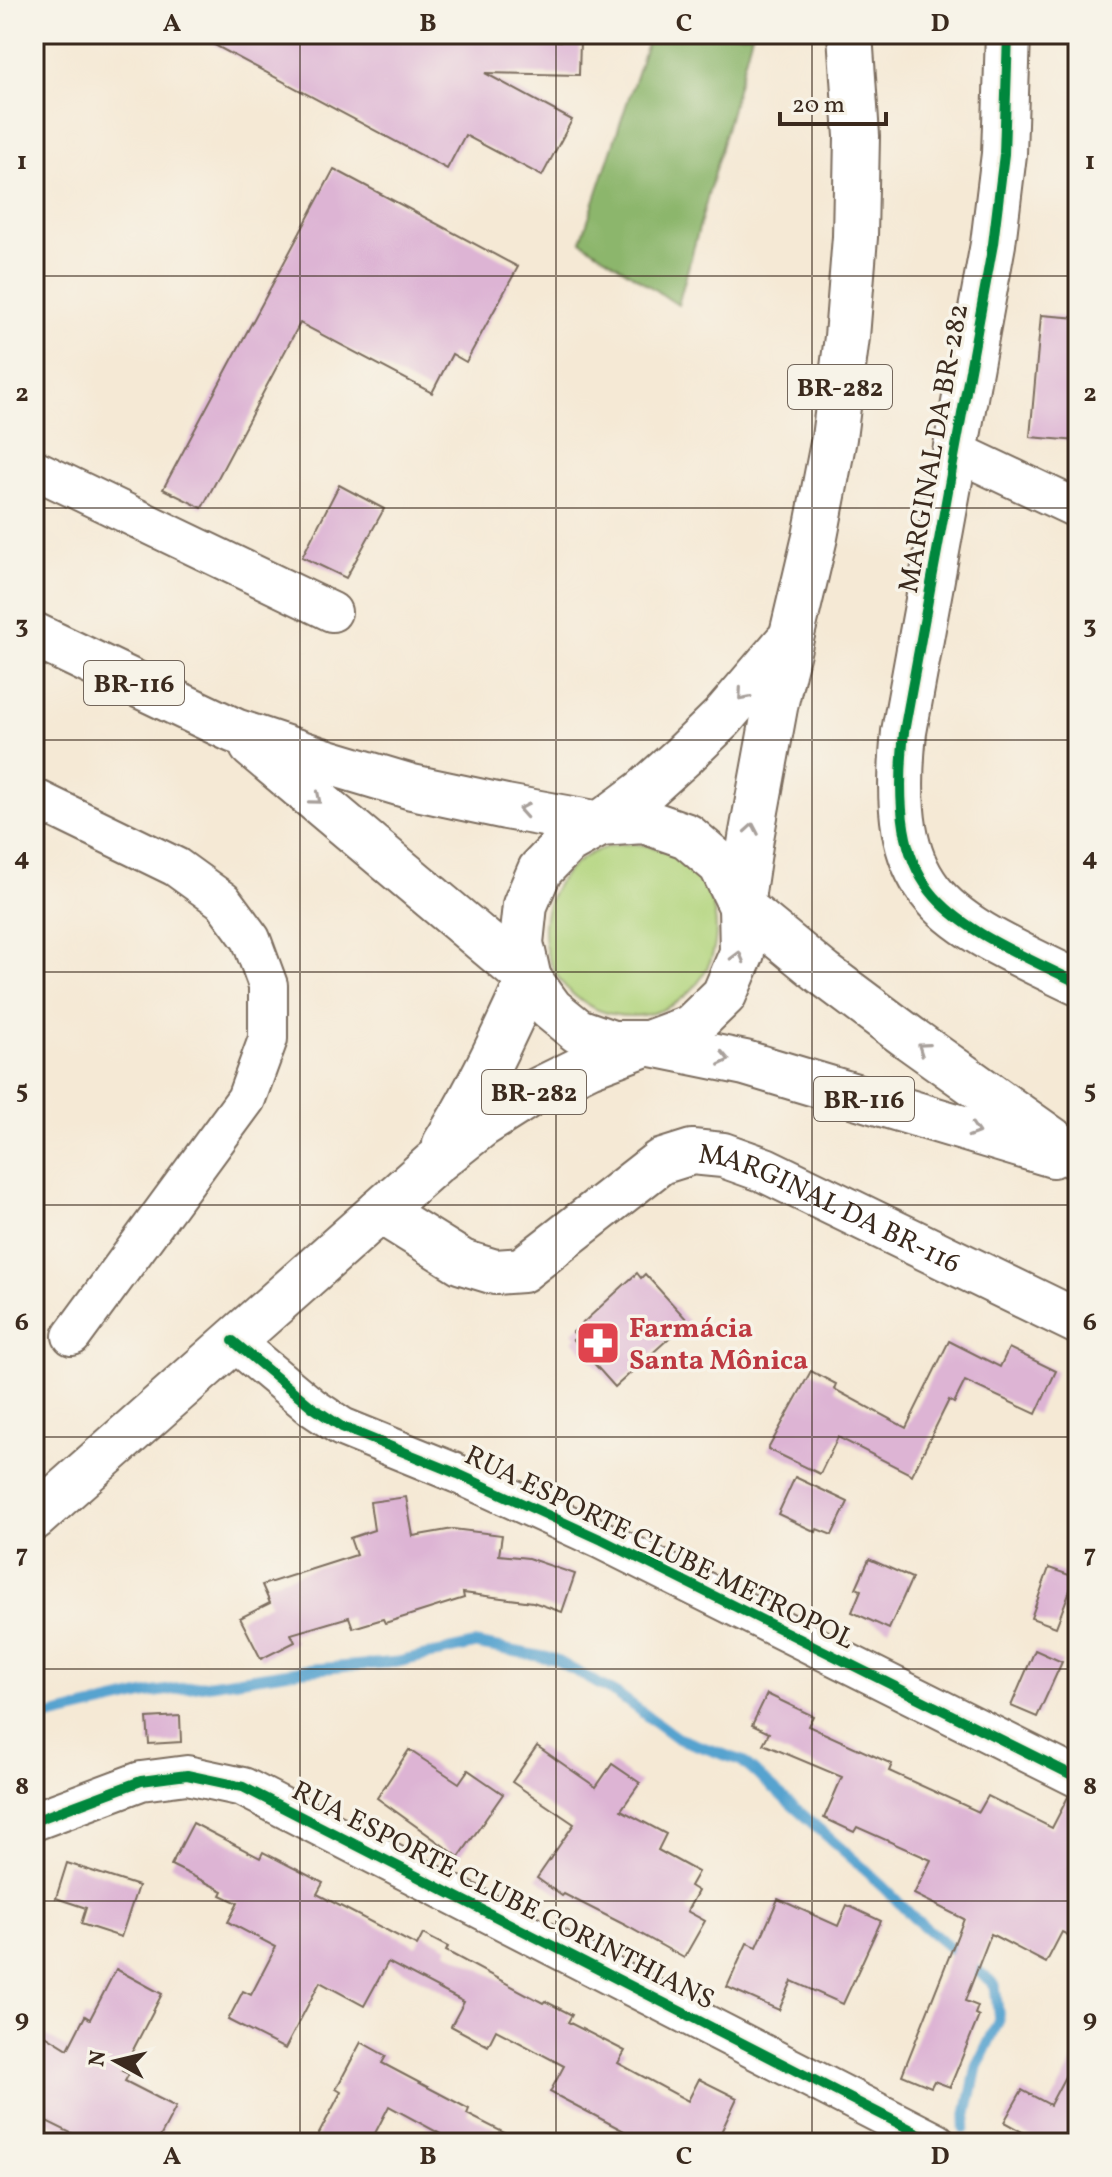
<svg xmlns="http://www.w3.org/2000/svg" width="1112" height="2177" font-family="Vollkorn,serif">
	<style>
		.green { fill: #b1d47c; stroke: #767f4d; stroke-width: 2 }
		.forest { fill: #8cb66c; stroke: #647045; stroke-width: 2 }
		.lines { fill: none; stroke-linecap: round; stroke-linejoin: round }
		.stream { stroke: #57a3cf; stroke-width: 11 }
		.building { fill: #ddb4d4 }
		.minor-casing { stroke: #7c6d5e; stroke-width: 42 }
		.tertiary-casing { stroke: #7c6d5e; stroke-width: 48 }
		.trunk-casing { stroke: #7c6d5e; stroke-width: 48 }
		.minor { stroke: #fff; stroke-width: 38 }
		.tertiary { stroke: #fff; stroke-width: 44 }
		.trunk { stroke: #fff; stroke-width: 44 }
		.cycleway-casing { stroke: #f7f3e8; stroke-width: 15 }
		.cycleway { stroke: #00873e; stroke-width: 10 }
		.oneway { stroke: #a79f9a }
		.grid { fill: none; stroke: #3b2a1e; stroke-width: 2; stroke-opacity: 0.55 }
		.labels { text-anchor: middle; stroke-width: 7; stroke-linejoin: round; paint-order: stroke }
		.shield { fill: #f7f3e8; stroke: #73665b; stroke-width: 2 }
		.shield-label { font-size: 26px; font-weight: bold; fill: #3b2a1e }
		.street-label { font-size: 28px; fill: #3b2a1e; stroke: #f7f3e8 }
		.health-label { font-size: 28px; font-weight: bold; fill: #be3a42; stroke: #f7f3e8; text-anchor: start }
		.neatline { fill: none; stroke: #3b2a1e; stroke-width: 3 }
		.grid-label { font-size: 26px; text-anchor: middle; font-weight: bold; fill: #3b2a1e }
	</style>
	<rect width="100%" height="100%" fill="#f7f3e8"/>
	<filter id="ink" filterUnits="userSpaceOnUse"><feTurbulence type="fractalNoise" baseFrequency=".0125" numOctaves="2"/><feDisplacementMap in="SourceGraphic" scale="16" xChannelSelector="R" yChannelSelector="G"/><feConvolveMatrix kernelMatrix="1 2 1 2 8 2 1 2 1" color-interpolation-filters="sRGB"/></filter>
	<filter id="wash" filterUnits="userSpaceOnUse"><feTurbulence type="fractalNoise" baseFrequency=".006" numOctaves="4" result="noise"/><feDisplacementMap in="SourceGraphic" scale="32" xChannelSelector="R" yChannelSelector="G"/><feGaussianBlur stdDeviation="1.8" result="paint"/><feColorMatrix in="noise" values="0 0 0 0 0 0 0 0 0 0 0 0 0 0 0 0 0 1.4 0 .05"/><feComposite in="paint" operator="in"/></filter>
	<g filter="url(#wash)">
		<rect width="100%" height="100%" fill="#f5e9d5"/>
		<circle class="green" cx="630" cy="930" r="86"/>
		<polygon class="forest" points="650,34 752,34 678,305 581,241"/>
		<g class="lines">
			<polyline class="stream" points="34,1720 150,1693 304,1670 398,1662 476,1644 554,1659 620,1696 677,1738 742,1761 869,1873 914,1918 995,1985 999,2020 977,2067 964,2128"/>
		</g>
		<g id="blocks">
			<g class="building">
				<polygon points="194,34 519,34 516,40 580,41 579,75 485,73 572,120 542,176 465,135 447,169"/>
				<polygon points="334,169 518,267 466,362 452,354 432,393 300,323 202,508 163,489"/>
				<polygon points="1041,315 1078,318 1078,441 1030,437"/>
				<polygon points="339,485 384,509 346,578 302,557"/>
				<polygon points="637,1273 641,1278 645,1274 688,1321 615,1387 573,1340 577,1337 573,1332"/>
				<polygon points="949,1341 1000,1367 1009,1348 1056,1371 1036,1414 965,1381 954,1403 949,1400 912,1475 838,1437 820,1474 768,1449 811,1371 836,1384 834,1389 906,1428"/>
				<polygon points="795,1477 848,1502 832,1535 817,1529 816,1532 778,1514"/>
				<polygon points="406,1497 413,1536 453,1529 502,1535 499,1555 528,1558 575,1574 562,1612 533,1602 463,1593 464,1598 385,1623 383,1619 353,1628 349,1617 291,1634 295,1642 261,1659 240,1618 270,1603 262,1585 356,1555 350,1538 374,1530 370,1502"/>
				<polygon points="869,1559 912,1578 889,1629 852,1612 861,1590 856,1588"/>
				<polygon points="1049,1568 1075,1577 1056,1627 1031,1618"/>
				<polygon points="1035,1650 1062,1662 1037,1717 1011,1706"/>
				<polygon points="767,1694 813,1716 808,1726 892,1764 889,1771 979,1812 988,1796 1052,1828 1068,1797 1078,1800 1078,1940 1062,1932 1046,1963 991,1934 965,2001 978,2006 975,2014 979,2016 950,2087 934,2081 931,2087 902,2075 964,1919 914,1894 931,1860 857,1827 854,1832 824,1818 842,1777 763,1744 769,1733 752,1725"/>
				<polygon points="180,1716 181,1742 149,1744 147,1718"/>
				<polygon points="537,1746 596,1787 612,1764 640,1783 621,1810 666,1834 658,1850 698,1872 690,1886 698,1891 687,1911 705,1921 684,1958 623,1924 564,1894 562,1896 537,1878 574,1824 512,1782"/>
				<polygon points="409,1750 459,1783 468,1770 503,1794 459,1857 377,1798"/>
				<polygon points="193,1823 260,1858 263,1852 323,1883 317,1894 417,1946 423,1934 448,1947 446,1951 543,2003 545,2001 572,2015 568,2022 625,2051 618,2063 688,2101 699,2079 737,2098 716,2143 617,2143 624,2131 550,2092 564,2066 496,2030 488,2046 451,2026 464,2002 388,1962 364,2006 320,1982 285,2049 228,2020 243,1991 251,1995 276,1947 228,1922 238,1903 221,1895 223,1891 171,1865"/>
				<polygon points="67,1863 138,1886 121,1937 81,1924 86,1908 56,1898"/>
				<polygon points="778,1899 838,1926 847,1905 881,1921 843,2004 792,1981 779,2010 727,1987 747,1943 757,1947"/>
				<polygon points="116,1969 162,1994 122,2071 129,2074 125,2081 176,2107 157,2143 91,2143 34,2115 34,2028 68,2049 85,2016 90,2019"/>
				<polygon points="361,2042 386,2056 382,2063 469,2109 467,2114 524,2143 457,2143 389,2106 370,2143 314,2143 341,2092 336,2089"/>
				<polygon points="1078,2052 1078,2143 1042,2143 1004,2122 1022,2090 1050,2105"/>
			</g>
		</g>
	</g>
	<g filter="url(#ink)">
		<use href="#blocks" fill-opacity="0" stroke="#7c6d5e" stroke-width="2"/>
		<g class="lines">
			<g class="minor-casing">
				<g id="minor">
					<polyline points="957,452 1078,509"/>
					<polyline points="34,469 332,612"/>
					<polyline points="34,798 176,867 223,901 251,939 268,985 268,1039 246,1099 72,1336"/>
					<polyline points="233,1341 312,1407 342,1427 458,1474 602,1540 1078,1778"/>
					<polyline points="34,1821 141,1781 187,1775 243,1787 937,2143"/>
				</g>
			</g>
			<g class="tertiary-casing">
				<g id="tertiary">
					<path d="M 1008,34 L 1004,154 L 993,244 L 904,732 C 887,899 942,917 1078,983"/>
					<path id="s1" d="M 380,1211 L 462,1262 L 495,1272 L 522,1270 L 660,1162 L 692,1152 L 723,1155 L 765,1170 L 1078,1322"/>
				</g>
			</g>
			<g class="trunk-casing">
				<g id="trunk">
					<polyline points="34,635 235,731 325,761 412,787 506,807 600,824 644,821 687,836 721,865 741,906 824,974 911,1039 1078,1158"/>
					<polyline points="252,746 529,979 551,1009 578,1031 612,1043 647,1043 745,1063 1053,1155"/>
					<polyline points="529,979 521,943 525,905 540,870 566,843 600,824 643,792 683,756 722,718 786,643"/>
					<path d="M 445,1144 C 478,1091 504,1036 529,979"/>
					<polyline points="34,1518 434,1163 482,1125 534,1092 589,1065 691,1027 724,995 742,953 741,906 751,838 776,702 815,537 834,438 847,337 855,237 857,136 850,34"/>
				</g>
			</g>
			<use href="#minor" class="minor"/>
			<use href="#tertiary" class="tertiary"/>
			<use href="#trunk" class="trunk"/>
			<g class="cycleway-casing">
				<g id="cycleway">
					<path d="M 1008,34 L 1004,154 L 993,244 L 904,732 C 887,899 942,917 1078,983"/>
					<polyline points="233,1341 312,1407 342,1427 458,1474 602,1540 1078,1778"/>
					<polyline points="34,1821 141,1781 187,1775 243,1787 937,2143"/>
				</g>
			</g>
			<use href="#cycleway" class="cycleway"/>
		</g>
		<defs><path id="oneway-chevron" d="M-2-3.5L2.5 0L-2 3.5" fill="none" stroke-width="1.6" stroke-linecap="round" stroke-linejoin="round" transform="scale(2)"/></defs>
		<g class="oneway">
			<use href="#oneway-chevron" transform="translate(743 695) rotate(131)"/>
			<use href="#oneway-chevron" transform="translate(316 799) rotate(40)"/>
			<use href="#oneway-chevron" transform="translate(524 810) rotate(-170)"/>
			<use href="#oneway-chevron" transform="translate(752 829) rotate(-80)"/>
			<use href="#oneway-chevron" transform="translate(738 957) rotate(-75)"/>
			<use href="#oneway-chevron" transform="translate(923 1048) rotate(-145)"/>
			<use href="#oneway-chevron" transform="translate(724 1059) rotate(12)"/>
			<use href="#oneway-chevron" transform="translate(974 1131) rotate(17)"/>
		</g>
	</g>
	<path class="grid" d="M 300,34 L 300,2143M 556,34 L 556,2143M 812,34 L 812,2143M 34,276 L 1078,276M 34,508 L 1078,508M 34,740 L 1078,740M 34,972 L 1078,972M 34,1205 L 1078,1205M 34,1437 L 1078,1437M 34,1669 L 1078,1669M 34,1901 L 1078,1901"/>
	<defs>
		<g id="pharmacy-square" transform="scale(2.3)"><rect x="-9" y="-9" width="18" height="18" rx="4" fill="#e0444e" stroke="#f7f3e8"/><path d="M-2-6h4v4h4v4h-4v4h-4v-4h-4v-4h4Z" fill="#fff"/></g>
	</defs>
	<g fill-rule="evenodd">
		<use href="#pharmacy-square" x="598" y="1343"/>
	</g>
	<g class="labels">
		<g class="shield">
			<rect x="788" y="365" width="104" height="44" rx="6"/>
			<rect x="84" y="661" width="100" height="44" rx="6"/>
			<rect x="482" y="1070" width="104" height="44" rx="6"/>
			<rect x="814" y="1077" width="100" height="44" rx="6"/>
		</g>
		<g class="shield-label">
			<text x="840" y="396">BR-282</text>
			<text x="134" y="692">BR-116</text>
			<text x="534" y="1101">BR-282</text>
			<text x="864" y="1108">BR-116</text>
		</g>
		<g class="street-label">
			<text transform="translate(932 448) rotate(-80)" y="10">MARGINAL DA BR-282</text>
			<text dy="10" stroke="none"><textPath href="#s1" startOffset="516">MARGINAL DA BR-116</textPath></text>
			<text transform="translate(660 1546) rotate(26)" y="10">RUA ESPORTE CLUBE METROPOL</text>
			<text transform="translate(504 1894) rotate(27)" y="10">RUA ESPORTE CLUBE CORINTHIANS</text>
		</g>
		<g class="health-label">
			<text x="629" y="1337">Farmácia<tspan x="629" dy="32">Santa Mônica</tspan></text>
		</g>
	</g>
	<rect width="1112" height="2177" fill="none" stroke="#f7f3e8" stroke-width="88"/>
	<g transform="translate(116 2061) rotate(278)" stroke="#f7f3e8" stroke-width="6" paint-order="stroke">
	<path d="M0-6L14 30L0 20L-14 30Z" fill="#3b2a1e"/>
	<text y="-12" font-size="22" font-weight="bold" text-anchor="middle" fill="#3b2a1e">N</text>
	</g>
	<path d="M780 112v12h106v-12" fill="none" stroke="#3b2a1e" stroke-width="4"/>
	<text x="792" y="112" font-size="24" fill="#3b2a1e" stroke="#f7f3e8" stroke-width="6" paint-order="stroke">20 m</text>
	<rect x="44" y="44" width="1024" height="2089" class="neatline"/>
	<g class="grid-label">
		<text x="172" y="31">A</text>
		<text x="428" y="31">B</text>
		<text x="684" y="31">C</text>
		<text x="940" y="31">D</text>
		<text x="22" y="169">1</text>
		<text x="1090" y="169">1</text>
		<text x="22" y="401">2</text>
		<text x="1090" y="401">2</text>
		<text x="22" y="633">3</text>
		<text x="1090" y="633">3</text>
		<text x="22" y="865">4</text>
		<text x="1090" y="865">4</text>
		<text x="22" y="1098">5</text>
		<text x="1090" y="1098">5</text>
		<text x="22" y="1330">6</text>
		<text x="1090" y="1330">6</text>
		<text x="22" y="1562">7</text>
		<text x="1090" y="1562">7</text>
		<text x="22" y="1794">8</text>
		<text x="1090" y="1794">8</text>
		<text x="22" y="2026">9</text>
		<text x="1090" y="2026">9</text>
		<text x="172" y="2164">A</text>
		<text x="428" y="2164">B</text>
		<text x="684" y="2164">C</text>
		<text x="940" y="2164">D</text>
	</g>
</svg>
